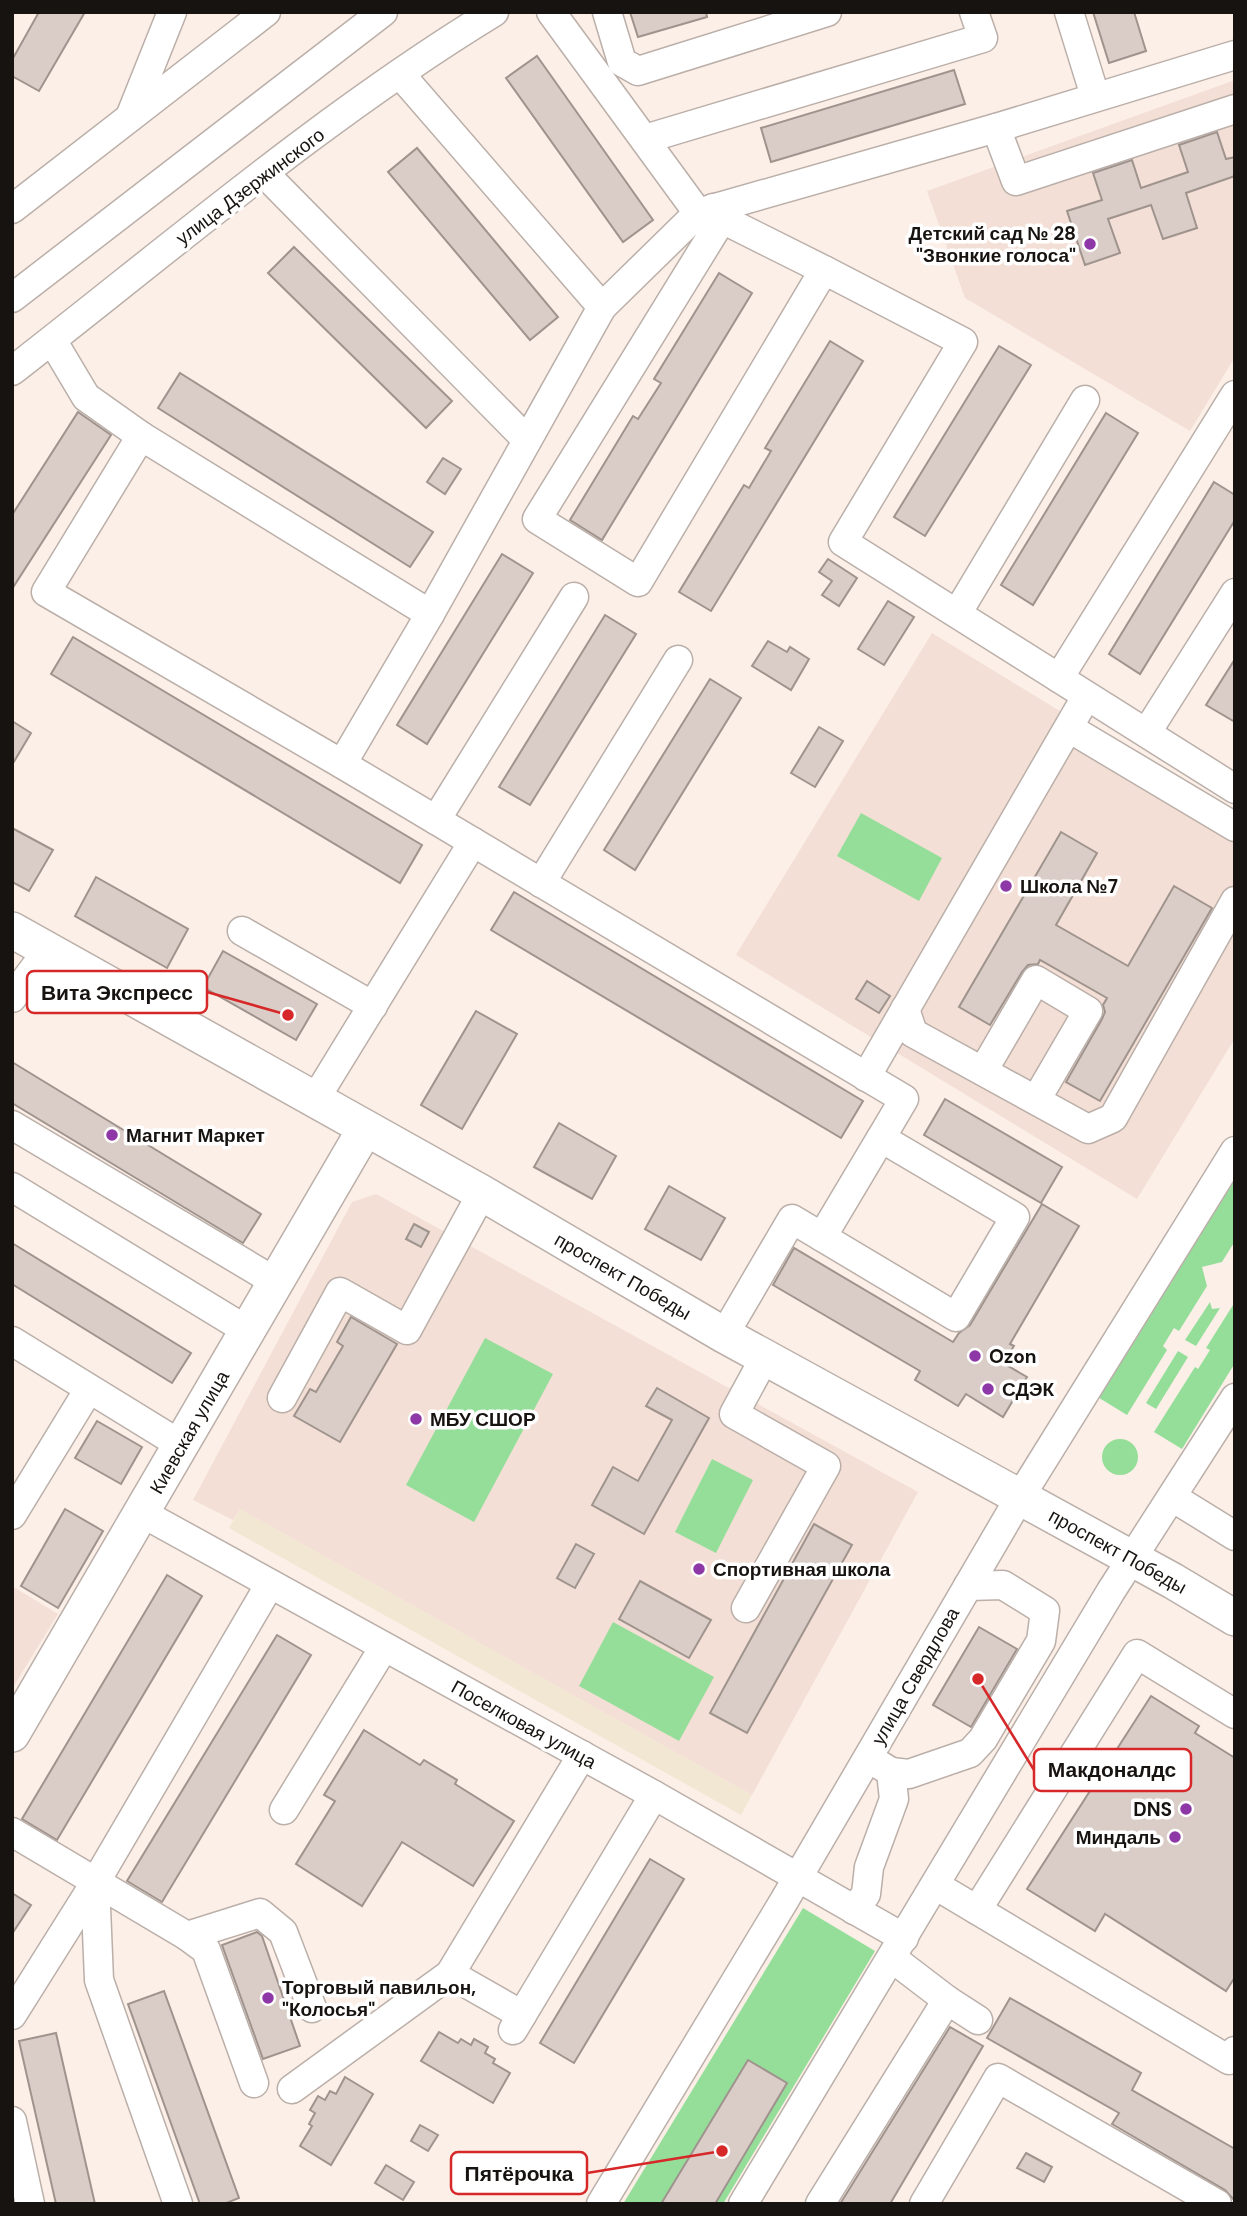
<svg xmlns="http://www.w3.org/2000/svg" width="1247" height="2216" font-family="'DM Sans',sans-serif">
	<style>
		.industrial { fill: #f1e7d2 }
		.built { fill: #f3dfd5 }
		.green { fill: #95de9a }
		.building { fill: #dacdc7; stroke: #9f938d; stroke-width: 2 }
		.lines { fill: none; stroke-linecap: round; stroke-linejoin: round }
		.minor-casing { stroke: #bbafa9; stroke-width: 31 }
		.major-casing { stroke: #bbafa9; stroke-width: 38 }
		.minor { stroke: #fff; stroke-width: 28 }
		.major { stroke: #fff; stroke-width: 35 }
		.poi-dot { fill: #8d38a6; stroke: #fff; stroke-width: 2.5 }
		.labels { text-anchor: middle; stroke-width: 7; stroke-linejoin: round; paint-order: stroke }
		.street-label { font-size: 19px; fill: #171311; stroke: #fff }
		.poi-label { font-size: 19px; font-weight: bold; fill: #171311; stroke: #fff; text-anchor: start }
		.leader { fill: none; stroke: #d62828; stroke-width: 2.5 }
		.callout-dot { fill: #d62828; stroke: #fff; stroke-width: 2.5 }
		.callout { fill: #fff; stroke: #d62828; stroke-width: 2.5 }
		.callout-label { font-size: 21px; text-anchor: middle; font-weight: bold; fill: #171311 }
	</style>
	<rect width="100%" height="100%" fill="#fcefe8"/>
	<polygon class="industrial" points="240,1509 752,1795 741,1815 229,1528"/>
	<g class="built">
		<polygon points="1235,80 1235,357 1190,431 965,298 927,191"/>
		<polygon points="932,633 1235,818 1235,1038 1137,1199 736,955"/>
		<polygon points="376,1194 918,1492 752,1795 240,1509 233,1520 193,1500 352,1202"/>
		<polygon points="12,1586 58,1614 12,1689"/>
	</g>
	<g class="green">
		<polygon points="861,813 942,858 919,901 837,856"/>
		<polygon points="1235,1174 1235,1241 1222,1262 1202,1267 1207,1286 1179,1331 1174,1328 1163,1346 1167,1350 1127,1415 1096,1396"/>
		<polygon points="1210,1302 1212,1309 1220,1308 1196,1346 1185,1340"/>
		<polygon points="1233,1305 1235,1305 1235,1363 1182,1449 1154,1432 1195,1367 1198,1369 1210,1350 1206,1348"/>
		<polygon points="485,1338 553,1374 474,1522 406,1485"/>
		<polygon points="1178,1351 1188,1357 1156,1409 1146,1403"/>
		<circle cx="1120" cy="1457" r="18"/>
		<polygon points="712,1459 753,1480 716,1553 675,1532"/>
		<polygon points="613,1622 714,1677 679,1741 579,1686"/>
		<polygon points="803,1908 875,1951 723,2204 623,2204"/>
	</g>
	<g class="building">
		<polygon points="39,12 85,12 39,91 12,76 12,60"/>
		<polygon points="630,12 706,12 707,17 638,37"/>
		<polygon points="1093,12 1134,12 1146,51 1109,63"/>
		<polygon points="537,56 653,220 623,242 506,78"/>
		<polygon points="954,70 965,104 771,162 761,128"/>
		<polygon points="1217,132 1226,159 1235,157 1235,176 1186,193 1197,228 1163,239 1151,205 1108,219 1120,253 1085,265 1067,211 1102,200 1093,173 1132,160 1141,188 1188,172 1179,145"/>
		<polygon points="417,148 558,317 530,340 388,172"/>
		<polygon points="294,247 452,401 426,428 268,273"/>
		<polygon points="719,273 752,293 602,540 570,520 633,416 638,419 661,383 654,379"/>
		<polygon points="830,341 863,361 711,611 679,592 744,485 749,488 771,451 765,448"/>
		<polygon points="999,346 1031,365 925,536 894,517"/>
		<polygon points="180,373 433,532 410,567 158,408"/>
		<polygon points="78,412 111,435 12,589 12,515"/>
		<polygon points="1106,413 1138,433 1033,605 1001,585"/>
		<polygon points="443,458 461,469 445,494 427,482"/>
		<polygon points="1214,482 1235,495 1235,520 1140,674 1109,654"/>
		<polygon points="502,554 533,573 427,744 397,725"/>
		<polygon points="828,559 857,578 839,606 822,595 832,581 819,572"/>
		<polygon points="888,601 914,617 884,665 858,649"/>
		<polygon points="605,615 636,634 530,805 499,787"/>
		<polygon points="73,637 422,845 400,883 51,674"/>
		<polygon points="768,641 787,652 790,647 809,659 791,690 752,666"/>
		<polygon points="1235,659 1235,722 1206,705"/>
		<polygon points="710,679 741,698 635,870 604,850"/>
		<polygon points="12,721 31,733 12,765"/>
		<polygon points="819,727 843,741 815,787 791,773"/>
		<polygon points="12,828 53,850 29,891 12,882"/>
		<polygon points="1061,832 1097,853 1056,925 1128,966 1174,886 1212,908 1100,1101 1066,1082 1102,1019 1105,1012 1103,1005 1107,998 1040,960 1038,964 1028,965 1022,972 990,1025 959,1007"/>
		<polygon points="96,877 188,929 167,968 75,916"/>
		<polygon points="514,892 863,1101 841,1138 491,930"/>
		<polygon points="223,951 317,1004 296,1040 203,987"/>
		<polygon points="867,981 890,996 879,1013 856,999"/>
		<polygon points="476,1011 517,1034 462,1129 421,1105"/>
		<polygon points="12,1062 261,1214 243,1243 12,1103"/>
		<polygon points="945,1099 1062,1167 1041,1203 924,1135"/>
		<polygon points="559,1123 616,1156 592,1199 534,1167"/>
		<polygon points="669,1186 725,1218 701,1260 645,1229"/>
		<polygon points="1042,1204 1079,1226 1010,1344 1014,1346 1003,1363 1027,1377 1003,1417 966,1394 958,1406 915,1380 920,1371 773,1285 794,1248 953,1342 959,1333 970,1325"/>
		<polygon points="414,1224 429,1232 421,1247 406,1239"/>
		<polygon points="12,1243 191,1353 172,1383 12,1284"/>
		<polygon points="351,1317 397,1344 340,1442 294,1416 310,1389 316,1392 343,1346 337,1342"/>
		<polygon points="657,1388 709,1418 644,1534 592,1505 613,1467 638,1481 672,1420 646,1406"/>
		<polygon points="97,1421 142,1447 121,1484 75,1458"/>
		<polygon points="65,1509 103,1531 58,1608 21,1586"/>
		<polygon points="814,1524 852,1545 747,1733 710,1713"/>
		<polygon points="576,1544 594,1554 575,1588 557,1578"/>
		<polygon points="167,1575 202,1596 57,1840 22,1819"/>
		<polygon points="640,1581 711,1620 689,1658 619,1619"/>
		<polygon points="979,1627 1017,1649 971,1727 933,1705"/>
		<polygon points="277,1635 311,1655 162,1902 127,1881"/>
		<polygon points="1151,1696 1199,1726 1195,1733 1235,1758 1235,1977 1226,1991 1105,1914 1095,1931 1027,1889"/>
		<polygon points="364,1730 420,1765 424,1760 457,1780 455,1784 514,1821 473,1886 402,1842 362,1906 296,1864 335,1801 324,1795"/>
		<polygon points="650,1859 684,1879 574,2063 540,2043"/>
		<polygon points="12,1893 31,1905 12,1934"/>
		<polygon points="257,1932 262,1936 300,2046 263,2059 222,1945"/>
		<polygon points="164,1991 239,2198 224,2204 200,2204 128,2004"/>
		<polygon points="1010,1998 1141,2073 1132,2090 1235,2149 1235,2201 1225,2190 1112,2124 1119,2113 987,2038"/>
		<polygon points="950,2027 983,2046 890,2204 840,2204"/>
		<polygon points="439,2032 458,2043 461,2039 471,2045 474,2039 488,2047 485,2053 495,2059 493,2063 510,2073 493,2103 421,2061"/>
		<polygon points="56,2033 95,2204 56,2204 19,2041"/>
		<polygon points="748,2060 787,2083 715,2204 661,2204"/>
		<polygon points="345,2077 373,2094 331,2165 300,2146 312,2126 309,2124 315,2113 310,2110 318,2096 325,2100 330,2091 336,2094"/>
		<polygon points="420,2125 438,2135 428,2151 411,2141"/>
		<polygon points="1026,2153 1052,2167 1044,2182 1017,2168"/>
		<polygon points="386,2165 414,2182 403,2200 375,2183"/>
	</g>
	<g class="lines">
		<g class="minor-casing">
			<g id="minor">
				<polyline points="551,12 698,213"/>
				<polyline points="607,12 622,62 638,71 827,12"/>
				<polyline points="1069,12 1095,96"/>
				<polyline points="400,74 602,307"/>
				<polyline points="130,117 172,12"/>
				<polyline points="996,128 1016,181 1235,109"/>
				<polyline points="645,139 983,38 974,12"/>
				<polyline points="264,173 527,440"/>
				<polyline points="713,208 722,219 824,270 638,582 537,519 722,219"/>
				<polyline points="12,209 266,12"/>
				<polyline points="824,270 963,342 843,542 1235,789"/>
				<polyline points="12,298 383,12"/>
				<polyline points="52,340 86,397 141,436"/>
				<path d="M 12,371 C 169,249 325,115 494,12"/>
				<polyline points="958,612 1085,400"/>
				<polyline points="430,614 141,436 46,592 342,764 904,1099 881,1138 1015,1217 956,1317 792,1219 724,1335"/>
				<polyline points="1059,678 1235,395"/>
				<polyline points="1069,728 1235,827"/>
				<polyline points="1147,732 1235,593"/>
				<polyline points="342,764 430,614 602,307 698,213 996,128 1235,55"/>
				<polyline points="436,820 574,597"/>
				<polyline points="541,883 678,660"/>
				<polyline points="242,931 373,1006"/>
				<polyline points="12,998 48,950"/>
				<polyline points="905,1009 913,1033 1088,1129 1113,1118 1235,901"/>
				<polyline points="983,1071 1036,980 1088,1011 1036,1100"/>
				<polyline points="866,1077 1086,697"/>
				<polyline points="314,1101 473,842"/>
				<polyline points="12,1125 276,1282"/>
				<polyline points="12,1187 248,1331"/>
				<polyline points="822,1237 881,1138"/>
				<polyline points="12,1341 181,1445"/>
				<polyline points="282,1398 340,1292 407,1330 482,1193"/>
				<polyline points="1172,1497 1235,1536"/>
				<polyline points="142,1513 654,1795 904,1938"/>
				<polyline points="12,1515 89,1389"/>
				<polyline points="746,1608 826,1466 734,1414 765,1357"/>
				<polyline points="891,1772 909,1774 970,1753 983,1739 1041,1641 1045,1611 1003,1585 968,1586"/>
				<polyline points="284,1810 384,1647"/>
				<polyline points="12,1832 187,1936 260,1913 283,1932 312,2008"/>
				<polyline points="95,1883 99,1980 178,2204"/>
				<polyline points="935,1885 1229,2060 1235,2051"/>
				<polyline points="854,1910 866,1894 869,1867 894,1799 891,1772 875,1762"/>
				<polyline points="977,1910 1137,1654 1235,1714"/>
				<polyline points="187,1936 206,1950 254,2083"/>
				<polyline points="892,1958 947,2000 978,2020"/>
				<polyline points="12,2015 95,1883 270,1584"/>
				<polyline points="522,2015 450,1974 582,1755"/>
				<polyline points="513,2030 654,1795"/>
				<polyline points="292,2089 450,1974"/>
				<polyline points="12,2121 30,2204"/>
				<polyline points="601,2204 784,1901 1020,1497 1235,1151"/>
				<polyline points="743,2204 1111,1591 1235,1398"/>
				<polyline points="820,2204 947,2000"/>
				<polyline points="924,2204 998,2078 1217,2204"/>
			</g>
		</g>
		<g class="major-casing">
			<g id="major">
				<polyline points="12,930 482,1193 724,1335 1173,1581 1235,1618"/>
				<polyline points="12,1734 365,1129"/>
			</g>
		</g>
		<use href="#minor" class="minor"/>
		<use href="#major" class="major"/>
	</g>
	<g class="poi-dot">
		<circle cx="1090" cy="244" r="7"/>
		<circle cx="1006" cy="886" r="7"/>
		<circle cx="112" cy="1135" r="7"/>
		<circle cx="975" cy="1356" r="7"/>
		<circle cx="988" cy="1389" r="7"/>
		<circle cx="416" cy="1419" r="7"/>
		<circle cx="699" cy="1569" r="7"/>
		<circle cx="1186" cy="1809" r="7"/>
		<circle cx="1175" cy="1837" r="7"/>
		<circle cx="268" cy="1998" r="7"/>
	</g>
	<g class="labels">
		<g class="street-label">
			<text transform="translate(250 186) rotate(-37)" y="7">улица Дзержинского</text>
			<text transform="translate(623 1276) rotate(30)" y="7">проспект Победы</text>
			<text transform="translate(189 1432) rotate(-60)" y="7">Киевская улица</text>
			<text transform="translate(1118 1551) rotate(29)" y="7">проспект Победы</text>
			<text transform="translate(915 1676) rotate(-60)" y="7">улица Свердлова</text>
			<text transform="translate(524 1724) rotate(29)" y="7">Поселковая улица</text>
		</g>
		<g class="poi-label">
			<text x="1076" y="240" text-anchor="end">Детский сад № 28<tspan x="1076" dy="22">"Звонкие голоса"</tspan></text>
			<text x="1020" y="893">Школа №7</text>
			<text x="126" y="1142">Магнит Маркет</text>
			<text x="989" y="1363">Ozon</text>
			<text x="1002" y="1396">СДЭК</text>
			<text x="430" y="1426">МБУ СШОР</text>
			<text x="713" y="1576">Спортивная школа</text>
			<text x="1172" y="1816" text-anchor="end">DNS</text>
			<text x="1161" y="1844" text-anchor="end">Миндаль</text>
			<text x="282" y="1994">Торговый павильон,<tspan x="282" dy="22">"Колосья"</tspan></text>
		</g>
	</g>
	<path class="leader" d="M288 1015L207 992M978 1679L1034 1770M722 2151L587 2173"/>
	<g class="callout-dot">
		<circle cx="288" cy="1015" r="7"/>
		<circle cx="978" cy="1679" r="7"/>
		<circle cx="722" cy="2151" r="7"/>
	</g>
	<g class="callout">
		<rect x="27" y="971" width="180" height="42" rx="7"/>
		<rect x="1034" y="1749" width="157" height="42" rx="7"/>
		<rect x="451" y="2152" width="136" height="42" rx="7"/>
	</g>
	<g class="callout-label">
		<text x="117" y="1000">Вита Экспресс</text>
		<text x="1112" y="1777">Макдоналдс</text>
		<text x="519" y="2181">Пятёрочка</text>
	</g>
	<rect width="1247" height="2216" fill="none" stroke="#171311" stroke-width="28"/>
</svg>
